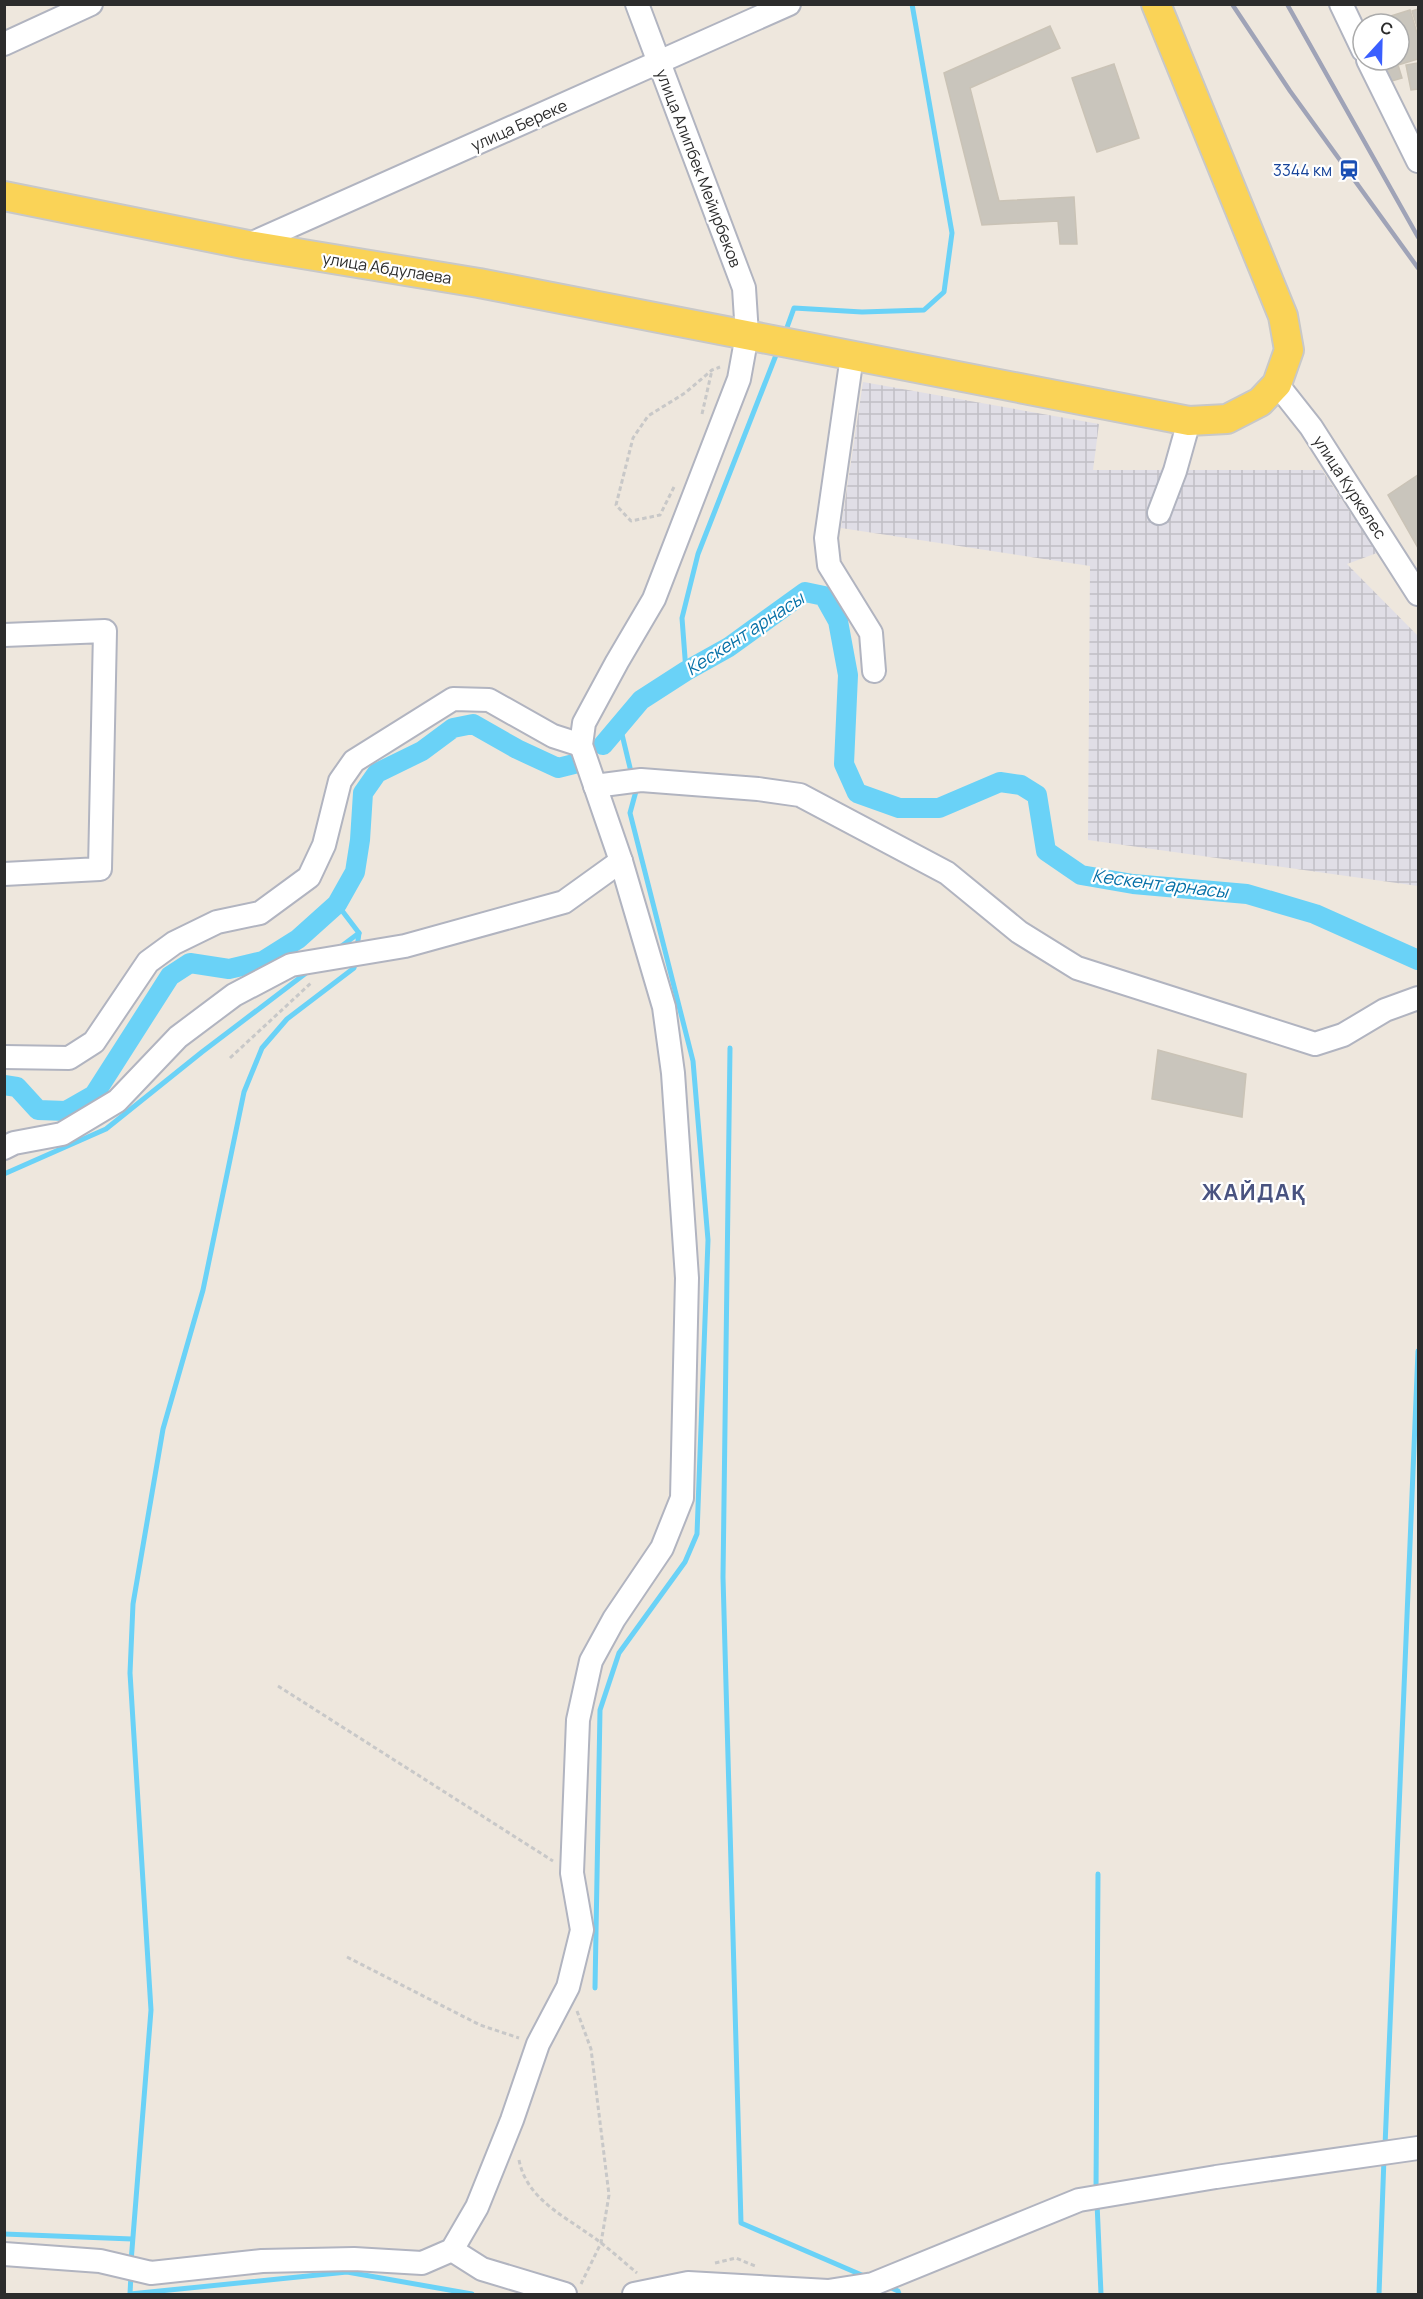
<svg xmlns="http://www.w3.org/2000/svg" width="1423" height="2299" font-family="Manrope,sans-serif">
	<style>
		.industrial { fill: url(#industrial-grid) }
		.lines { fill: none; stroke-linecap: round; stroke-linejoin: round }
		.stream { stroke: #6ad2f7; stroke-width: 5 }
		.canal { stroke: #6ad2f7; stroke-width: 20 }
		.building { fill: #c9c5bc; stroke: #cac3b6; stroke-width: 1.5 }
		.minor-casing { stroke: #b1b4c0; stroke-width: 26 }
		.major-casing { stroke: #c8c8c8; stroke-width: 32 }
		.path { stroke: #c8c8c8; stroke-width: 3; stroke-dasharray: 4.5 3; stroke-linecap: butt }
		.minor { stroke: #fff; stroke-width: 22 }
		.major { stroke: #fad357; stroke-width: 28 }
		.rail { stroke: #9fa3b7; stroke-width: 4.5 }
		.labels { text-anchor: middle; stroke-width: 4.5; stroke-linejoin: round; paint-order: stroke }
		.street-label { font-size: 16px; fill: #2c2c2c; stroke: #fff }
		.transit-label { font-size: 16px; fill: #164399; stroke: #fff; text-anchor: end }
		.water-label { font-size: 18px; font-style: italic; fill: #0570a7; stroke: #fff }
		.district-label { font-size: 22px; font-weight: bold; letter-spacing: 1.5px; fill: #495380; stroke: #fff }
	</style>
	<defs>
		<pattern id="industrial-grid" width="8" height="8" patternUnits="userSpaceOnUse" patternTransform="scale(1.5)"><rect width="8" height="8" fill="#e0dee6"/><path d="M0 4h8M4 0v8" fill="none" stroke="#c0bfc5"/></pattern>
	</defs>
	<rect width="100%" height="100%" fill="#eee7dd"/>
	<polygon class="industrial" points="863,382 1099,424 1093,470 1322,470 1377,553 1347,564 1418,636 1418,886 1088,840 1090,566 841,528"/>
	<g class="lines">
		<g class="stream">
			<polyline points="785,333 794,308 862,312 924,310 944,292 952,233 912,4"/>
			<polyline points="686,671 682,618 698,554 778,350"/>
			<polyline points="620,726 632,776"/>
			<polyline points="337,904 359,933 357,948"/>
			<polyline points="339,948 359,933"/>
			<polyline points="730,1048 723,1577 741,2223 864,2276"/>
			<polyline points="4,1174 106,1129 202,1052 310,970"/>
			<polyline points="595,1988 600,1710 619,1653 685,1562 697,1534 708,1240 693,1061 630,813 636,791 634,785"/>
			<polyline points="1385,2146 1418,1351"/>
			<polyline points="1096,2191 1098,1874"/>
			<polyline points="1097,2203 1101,2294"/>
			<polyline points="4,2234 132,2239"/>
			<polyline points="131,2262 151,2010 130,1673 133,1604 163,1429 203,1290 244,1092 262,1048 287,1019 354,968 356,960"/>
			<polyline points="887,2286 898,2291 899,2294"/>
			<polyline points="130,2294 131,2274"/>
			<polyline points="130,2294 347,2272 472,2294"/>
			<polyline points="1379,2294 1384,2158"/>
		</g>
		<g class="canal">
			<polyline points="603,745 641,700 686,671 729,647 805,592 824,596 838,621 848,675 844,764 857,793 899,808 939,808 1000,782 1021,785 1037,795 1046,851 1081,875 1133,884 1247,894 1315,914 1418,960"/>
			<polyline points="4,1085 17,1087 38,1110 66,1111 94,1095 170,976 190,963 229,969 263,961 298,939 337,904 355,872 360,840 363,793 377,773 422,751 453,728 473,724 517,749 558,768 574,764"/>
		</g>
	</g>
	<g class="building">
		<polygon points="1418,9 1418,30 1412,11"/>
		<polygon points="1410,10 1418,36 1418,59 1398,65 1402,78 1388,82 1383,66 1386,65 1385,60 1399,60 1399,24 1373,24 1372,22"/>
		<polygon points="1050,26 1060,48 970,88 999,201 1074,197 1077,244 1060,244 1058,221 982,225 944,73"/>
		<polygon points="1418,63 1418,89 1411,90 1406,65"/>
		<polygon points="1114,64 1139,138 1097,152 1072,78"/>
		<polygon points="1418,475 1418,548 1388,495"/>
		<polygon points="1158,1050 1246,1074 1242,1117 1152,1099"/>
	</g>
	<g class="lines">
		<g class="minor-casing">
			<g id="minor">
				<polyline points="1341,4 1363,50"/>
				<polyline points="4,44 91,4"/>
				<polyline points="1368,60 1418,161"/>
				<polyline points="248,245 789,4"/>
				<polyline points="852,356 826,538 829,565 871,633 874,671"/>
				<polyline points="1277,384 1311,427 1418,594"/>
				<polyline points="1159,513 1175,471 1189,421"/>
				<polyline points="4,635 105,631 100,869 4,874"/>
				<polyline points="595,786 641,780 758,789 800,795 947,873 1019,932 1077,968 1315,1044 1343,1035 1385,1010 1418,998"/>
				<polyline points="4,1057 69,1058 94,1042 148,962 174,943 217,922 260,913 309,877 324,845 340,781 354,761 453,699 489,700 553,736 581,745"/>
				<polyline points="4,1148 14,1143 62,1134 117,1101 178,1037 234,995 291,965 405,946 564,902 621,861"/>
				<polyline points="452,2250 482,2269 565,2294"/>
				<polyline points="4,2254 100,2261 151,2273 262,2261 354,2259 422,2263 452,2250 477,2207 512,2120 538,2044 568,1987 582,1930 572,1873 578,1720 591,1661 614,1619 662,1548 682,1498 687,1278 673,1073 664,1007 621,861 581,745 584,723 617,662 654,599 739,379 747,335 744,288 637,4"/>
				<polyline points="634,2294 688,2283 828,2291 873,2284 1079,2200 1216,2177 1418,2148"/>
			</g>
		</g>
		<g class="major-casing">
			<polyline id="major" points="4,196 248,245 479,283 1189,421 1227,419 1260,402 1277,384 1289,350 1283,316 1156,4"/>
		</g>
		<g class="path">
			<polyline points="702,414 712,370"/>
			<polyline points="674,487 660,515 631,521 616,505 633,438 648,416 685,393 712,370 720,367"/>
			<polyline points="230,1058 311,983"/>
			<polyline points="278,1686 553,1861"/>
			<polyline points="347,1957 480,2025 519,2038"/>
			<polyline points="577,2011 591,2049 609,2195 601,2243 581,2284"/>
			<path d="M 519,2160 C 527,2202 571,2219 601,2243 C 613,2252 625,2263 637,2273"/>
			<polyline points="715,2263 736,2258 755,2266"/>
		</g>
		<use href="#minor" class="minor"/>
		<use href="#major" class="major"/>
		<g class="rail">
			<polyline points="1232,4 1290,91 1418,268"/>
			<polyline points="1287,4 1418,237"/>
		</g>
	</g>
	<defs>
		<g id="station-bare" transform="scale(1.62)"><path d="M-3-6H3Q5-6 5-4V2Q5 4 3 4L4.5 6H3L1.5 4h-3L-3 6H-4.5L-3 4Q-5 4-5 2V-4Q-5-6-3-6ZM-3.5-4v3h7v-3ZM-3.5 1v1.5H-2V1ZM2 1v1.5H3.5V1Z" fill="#1a4fb4" stroke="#fff" stroke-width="2.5" paint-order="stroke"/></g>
	</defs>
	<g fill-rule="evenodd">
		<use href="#station-bare" x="1349" y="170"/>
	</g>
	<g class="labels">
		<g class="street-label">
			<text transform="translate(519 125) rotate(-24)" y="6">улица Береке</text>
			<text transform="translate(699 168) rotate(69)" y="6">улица Алипбек Мейирбеков</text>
			<text transform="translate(387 268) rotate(9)" y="6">улица Абдулаева</text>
			<text transform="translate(1350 487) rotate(57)" y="6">улица Куркелес</text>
		</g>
		<g class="transit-label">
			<text x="1332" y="176">3344 км</text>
		</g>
		<g class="water-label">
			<text transform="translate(745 634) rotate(-33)" y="6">Кескент арнасы</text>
			<text transform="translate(1160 884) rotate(7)" y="6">Кескент арнасы</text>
		</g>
		<g class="district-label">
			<text x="1254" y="1200">ЖАЙДАҚ</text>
		</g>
	</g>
	<rect width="1423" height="2299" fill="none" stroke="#2c2c2c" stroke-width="12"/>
	<g transform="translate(1381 42) rotate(22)"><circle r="28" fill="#ffffff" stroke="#ababab" stroke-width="1.5"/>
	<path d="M0-4.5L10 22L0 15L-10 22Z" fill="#3a5fff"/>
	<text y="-9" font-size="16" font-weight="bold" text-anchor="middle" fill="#2c2c2c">С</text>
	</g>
</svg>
